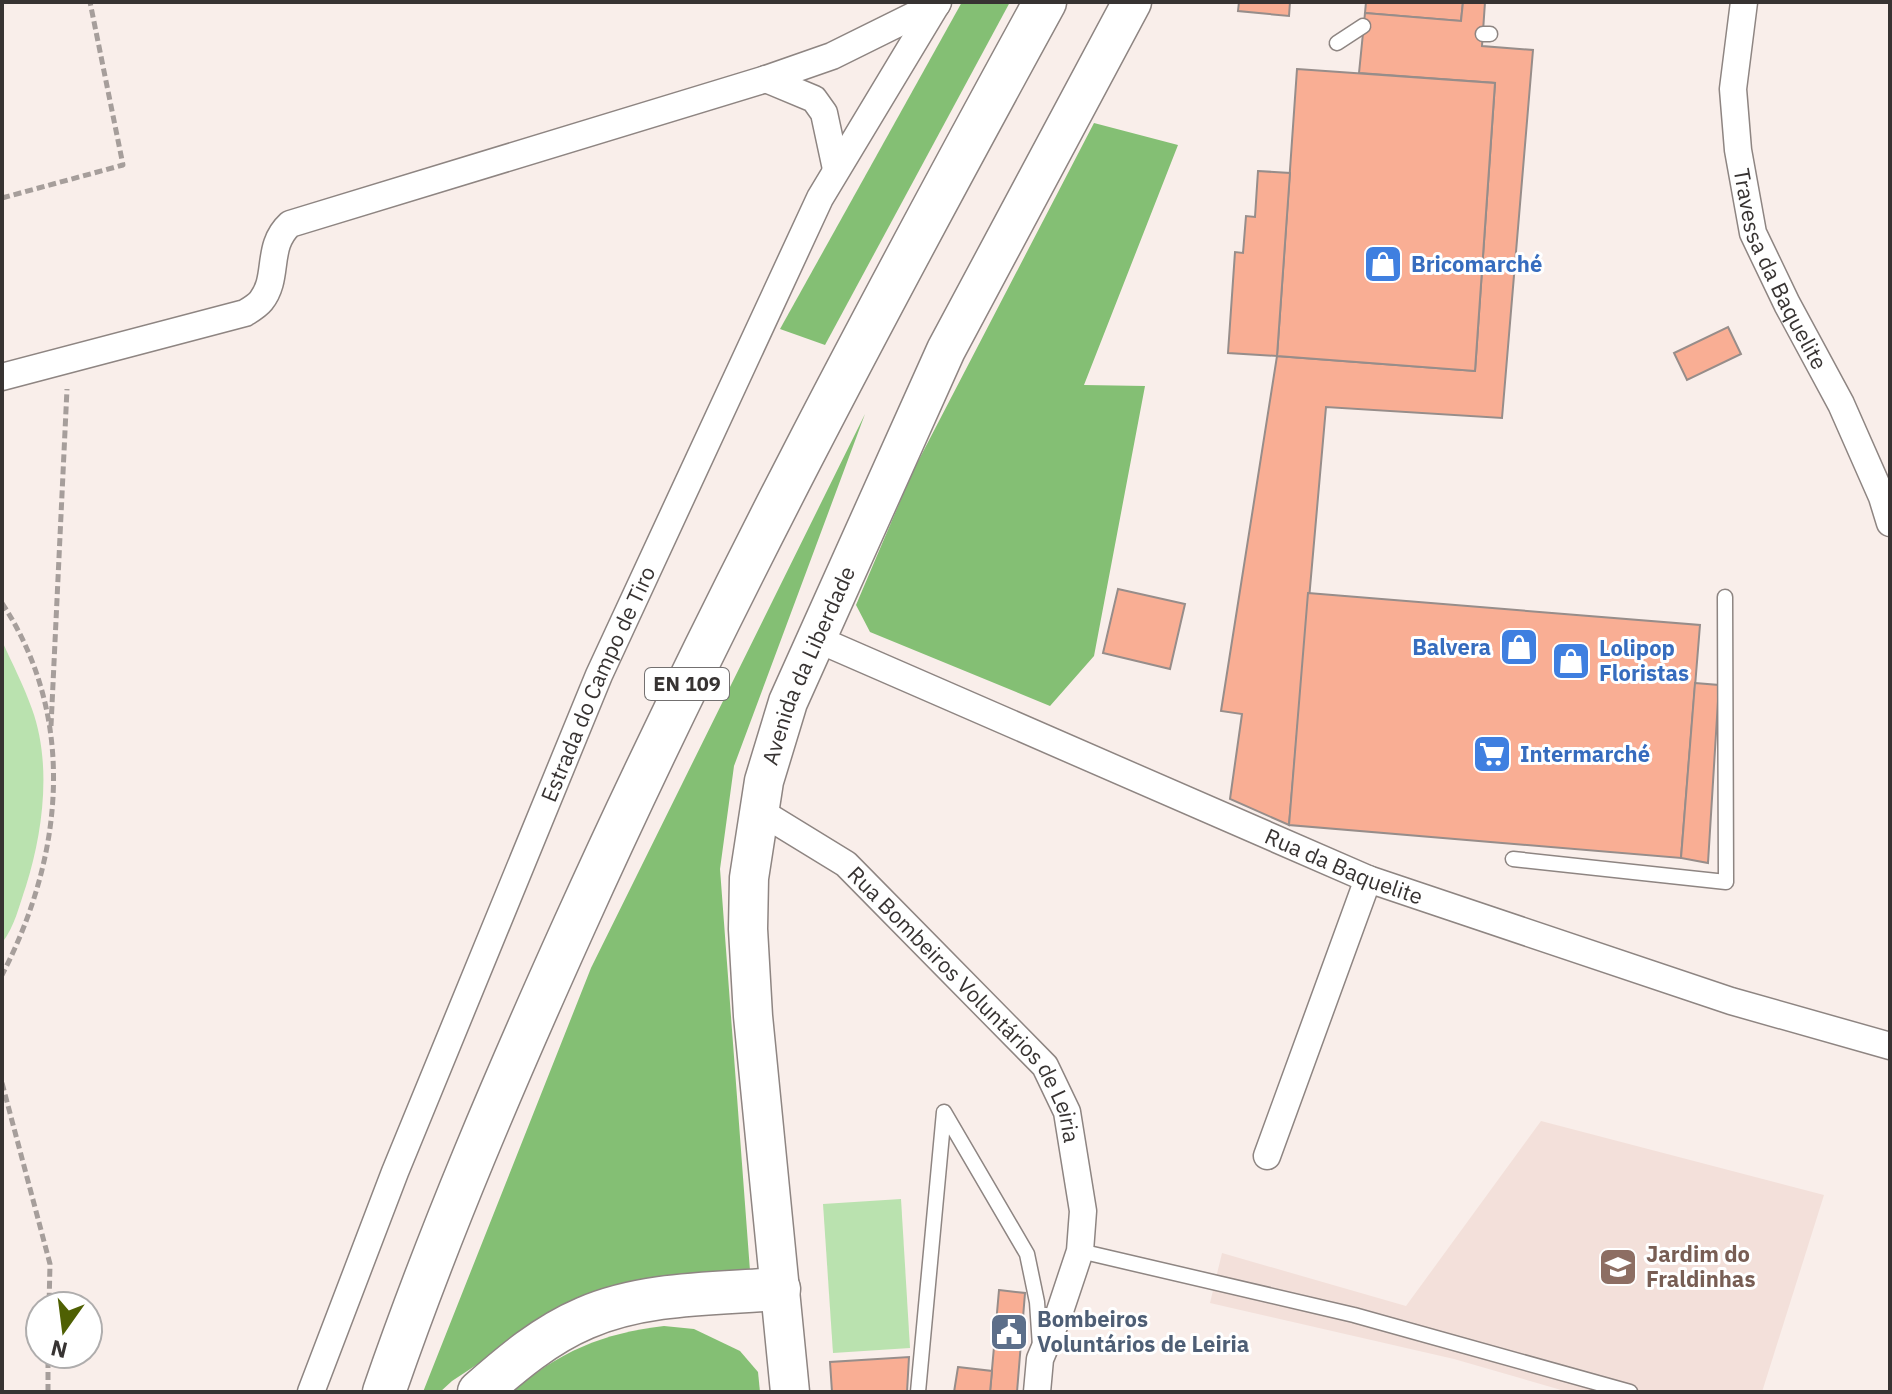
<svg xmlns="http://www.w3.org/2000/svg" width="1892" height="1394" font-family="'IBM Plex Sans',sans-serif">
	<style>
		.built { fill: #f3e0da }
		.green { fill: #bae2af }
		.forest { fill: #84bf74 }
		.building { fill: #f9ae94; stroke: #978d8a; stroke-width: 2 }
		.lines { fill: none; stroke-linecap: round; stroke-linejoin: round }
		.lane-casing { stroke: #8e8582; stroke-width: 17 }
		.street-casing { stroke: #8e8582; stroke-width: 29 }
		.secondary-casing { stroke: #8e8582; stroke-width: 41 }
		.primary-casing { stroke: #8e8582; stroke-width: 45 }
		.path { stroke: #a69e9b; stroke-width: 5; stroke-dasharray: 8 4; stroke-linecap: butt }
		.lane { stroke: #fff; stroke-width: 14 }
		.street { stroke: #fff; stroke-width: 26 }
		.secondary { stroke: #fff; stroke-width: 38 }
		.primary { stroke: #fff; stroke-width: 42 }
		.labels { text-anchor: middle; stroke-width: 6; stroke-linejoin: round; paint-order: stroke }
		.shield { fill: #fff; stroke: #737070; stroke-width: 2 }
		.shield-label { font-size: 20px; font-weight: bold; fill: #373332 }
		.shop-label { font-size: 22px; font-weight: bold; fill: #366cbe; stroke: #fff; text-anchor: start }
		.street-label { font-size: 22px; fill: #373332; stroke: #fff }
		.education-label { font-size: 22px; font-weight: bold; fill: #785e54; stroke: #fff; text-anchor: start }
		.service-label { font-size: 22px; font-weight: bold; fill: #4e5e75; stroke: #fff; text-anchor: start }
	</style>
	<rect width="100%" height="100%" fill="#f9eeea"/>
	<polygon class="built" points="1541,1121 1824,1195 1762,1392 1568,1392 1454,1359 1210,1303 1222,1253 1406,1306"/>
	<g class="green">
		<path d="M 2,641 C 12,663 24,686 32,709 C 52,764 43,832 26,886 C 19,906 15,926 2,943 Z"/>
		<polygon points="901,1199 910,1348 833,1353 823,1204"/>
	</g>
	<g class="forest">
		<polygon points="962,2 1010,2 825,345 780,329"/>
		<polygon points="1094,123 1178,145 1084,385 1145,386 1094,656 1050,706 870,632 856,605 913,471"/>
		<polygon points="865,414 734,766 720,869 750,1271 514,1340 452,1381 440,1392 423,1392 591,968"/>
		<path d="M 664,1326 L 694,1329 L 740,1351 L 758,1372 L 760,1392 L 512,1392 C 558,1352 603,1333 664,1326 Z"/>
	</g>
	<g class="building">
		<polygon points="1239,2 1290,2 1289,16 1238,11"/>
		<polygon points="1366,2 1463,2 1461,21 1365,13"/>
		<polygon points="1463,2 1485,2 1482,46 1533,50 1502,418 1326,407 1289,825 1230,799 1242,714 1221,711 1277,356 1475,371 1495,83 1359,73 1365,13 1461,21"/>
		<polygon points="1297,69 1495,83 1475,371 1277,356"/>
		<polygon points="1258,171 1290,173 1277,356 1228,353 1235,252 1243,253 1246,216 1255,217"/>
		<polygon points="1728,327 1741,354 1687,380 1674,353"/>
		<polygon points="1118,589 1185,604 1170,669 1103,653"/>
		<polygon points="1308,593 1700,625 1681,858 1289,825"/>
		<polygon points="1695,683 1719,685 1708,863 1681,858"/>
		<polygon points="999,1290 1025,1293 1017,1392 990,1392"/>
		<polygon points="909,1357 907,1392 832,1392 830,1362"/>
		<polygon points="958,1367 992,1371 990,1392 954,1392"/>
	</g>
	<g class="lines">
		<g class="lane-casing">
			<g id="lane">
				<polyline points="1483,34 1490,34"/>
				<polyline points="1337,43 1363,26"/>
				<polyline points="1513,859 1726,882 1725,597"/>
				<polyline points="1080,1251 1354,1315 1630,1392"/>
				<polyline points="918,1392 944,1112 1027,1254 1037,1302 1040,1346"/>
			</g>
		</g>
		<g class="street-casing">
			<g id="street">
				<path id="s1" d="M 1744,2 L 1733,89 L 1738,150 L 1753,233 L 1787,304 L 1841,404 L 1882,497 L 1890,523"/>
				<polyline points="766,79 814,99 824,113 836,169"/>
				<path d="M 2,377 L 245,313 C 250,310 257,306 261,301 C 280,277 265,247 290,224 L 766,79 L 832,56 L 937,4"/>
				<path id="s2" d="M 817,639 L 1368,879 L 1731,1001 L 1890,1046"/>
				<path id="s3" d="M 758,810 L 846,864 L 1045,1066 L 1067,1112 L 1083,1211 L 1080,1251 L 1059,1314 L 1040,1359 L 1037,1392"/>
				<polyline points="1267,1156 1368,879"/>
				<path id="s4" d="M 311,1392 L 395,1172 L 599,675 L 820,198 L 938,2"/>
			</g>
		</g>
		<g class="secondary-casing">
			<g id="secondary">
				<path id="s5" d="M 790,1392 L 753,1016 L 748,929 L 749,878 L 764,781 L 788,702 L 946,350 L 1132,2"/>
			</g>
		</g>
		<g class="primary-casing">
			<g id="primary">
				<path d="M 384,1392 C 439,1233 505,1079 574,926 C 716,611 879,305 1045,2"/>
				<path d="M 479,1392 C 512,1363 545,1335 585,1318 C 645,1292 715,1294 779,1289"/>
			</g>
		</g>
		<g class="path">
			<polyline points="2,198 123,165 90,2"/>
			<path d="M 2,603 C 78,719 63,857 2,975"/>
			<polyline points="51,726 67,389"/>
			<polyline points="2,1083 50,1264 49,1306"/>
			<polyline points="48,1392 48,1354"/>
		</g>
		<use href="#lane" class="lane"/>
		<use href="#street" class="street"/>
		<use href="#secondary" class="secondary"/>
		<use href="#primary" class="primary"/>
	</g>
	<defs>
		<g id="shop-square" transform="scale(2)"><rect x="-9" y="-9" width="18" height="18" rx="4" fill="#3f7fe0" stroke="#fff"/><path d="M-5-2.5h2.3a2.7 3.5 0 0 1 5.4 0H5L5.5 6h-11ZM-1.5-2.5h3a1.5 2.3 0 0 0-3 0Z" fill="#fff"/></g>
		<g id="supermarket-square" transform="scale(2)"><rect x="-9" y="-9" width="18" height="18" rx="4" fill="#3f7fe0" stroke="#fff"/><path d="M-6-5.5h2.5l.6 2H6L4.5 2H-2.5L-4.4-4H-6ZM-1.5 3.2a1.3 1.3 0 1 0 .1 0ZM3 3.2a1.3 1.3 0 1 0 .1 0Z" fill="#fff"/></g>
		<g id="school-square" transform="scale(2)"><rect x="-9" y="-9" width="18" height="18" rx="4" fill="#8d6e63" stroke="#fff"/><path d="M0-5L7-2L0 1L-7-2ZM-4 1L0 2.5L4 1V4Q0 6-4 4Z" fill="#fff"/></g>
		<g id="civic-square" transform="scale(2)"><rect x="-9" y="-9" width="18" height="18" rx="4" fill="#5c6f8a" stroke="#fff"/><path d="M-.6-6.5H3V-4.5H.6V-3L4-1V1h2V6H-6V1h2V-1L-.6-3ZM-1.2 2.5V6h2.4V2.5Z" fill="#fff"/></g>
	</defs>
	<g fill-rule="evenodd">
		<use href="#shop-square" x="1383" y="264"/>
		<use href="#shop-square" x="1519" y="647"/>
		<use href="#shop-square" x="1571" y="661"/>
		<use href="#supermarket-square" x="1492" y="754"/>
		<use href="#school-square" x="1618" y="1267"/>
		<use href="#civic-square" x="1009" y="1332"/>
	</g>
	<g class="labels">
		<rect class="shield" x="645" y="668" width="84" height="32" rx="6"/>
		<g class="shield-label">
			<text x="687" y="691">EN 109</text>
		</g>
		<g class="shop-label">
			<text x="1411" y="272">Bricomarché</text>
			<text x="1491" y="655" text-anchor="end">Balvera</text>
			<text x="1599" y="656">Lolipop<tspan x="1599" dy="25">Floristas</tspan></text>
			<text x="1520" y="762">Intermarché</text>
		</g>
		<g class="street-label">
			<text dy="8" stroke="none"><textPath href="#s1" startOffset="276">Travessa da Baquelite</textPath></text>
			<text dy="8" stroke="none"><textPath href="#s5" startOffset="738">Avenida da Liberdade</textPath></text>
			<text dy="8" stroke="none"><textPath href="#s4" startOffset="764">Estrada do Campo de Tiro</textPath></text>
			<text dy="8" stroke="none"><textPath href="#s2" startOffset="574">Rua da Baquelite</textPath></text>
			<text dy="8" stroke="none"><textPath href="#s3" startOffset="290">Rua Bombeiros Voluntários de Leiria</textPath></text>
		</g>
		<g class="education-label">
			<text x="1646" y="1262">Jardim do<tspan x="1646" dy="25">Fraldinhas</tspan></text>
		</g>
		<g class="service-label">
			<text x="1037" y="1327">Bombeiros<tspan x="1037" dy="25">Voluntários de Leiria</tspan></text>
		</g>
	</g>
	<rect width="1892" height="1394" fill="none" stroke="#373332" stroke-width="8"/>
	<g transform="translate(64 1330) rotate(194)"><circle r="38" fill="#ffffff" stroke="#afadad" stroke-width="2"/>
	<path d="M0-6L14 30L0 20L-14 30Z" fill="#4f6003"/>
	<text y="-12" font-size="22" font-weight="bold" text-anchor="middle" fill="#373332">N</text>
	</g>
</svg>
